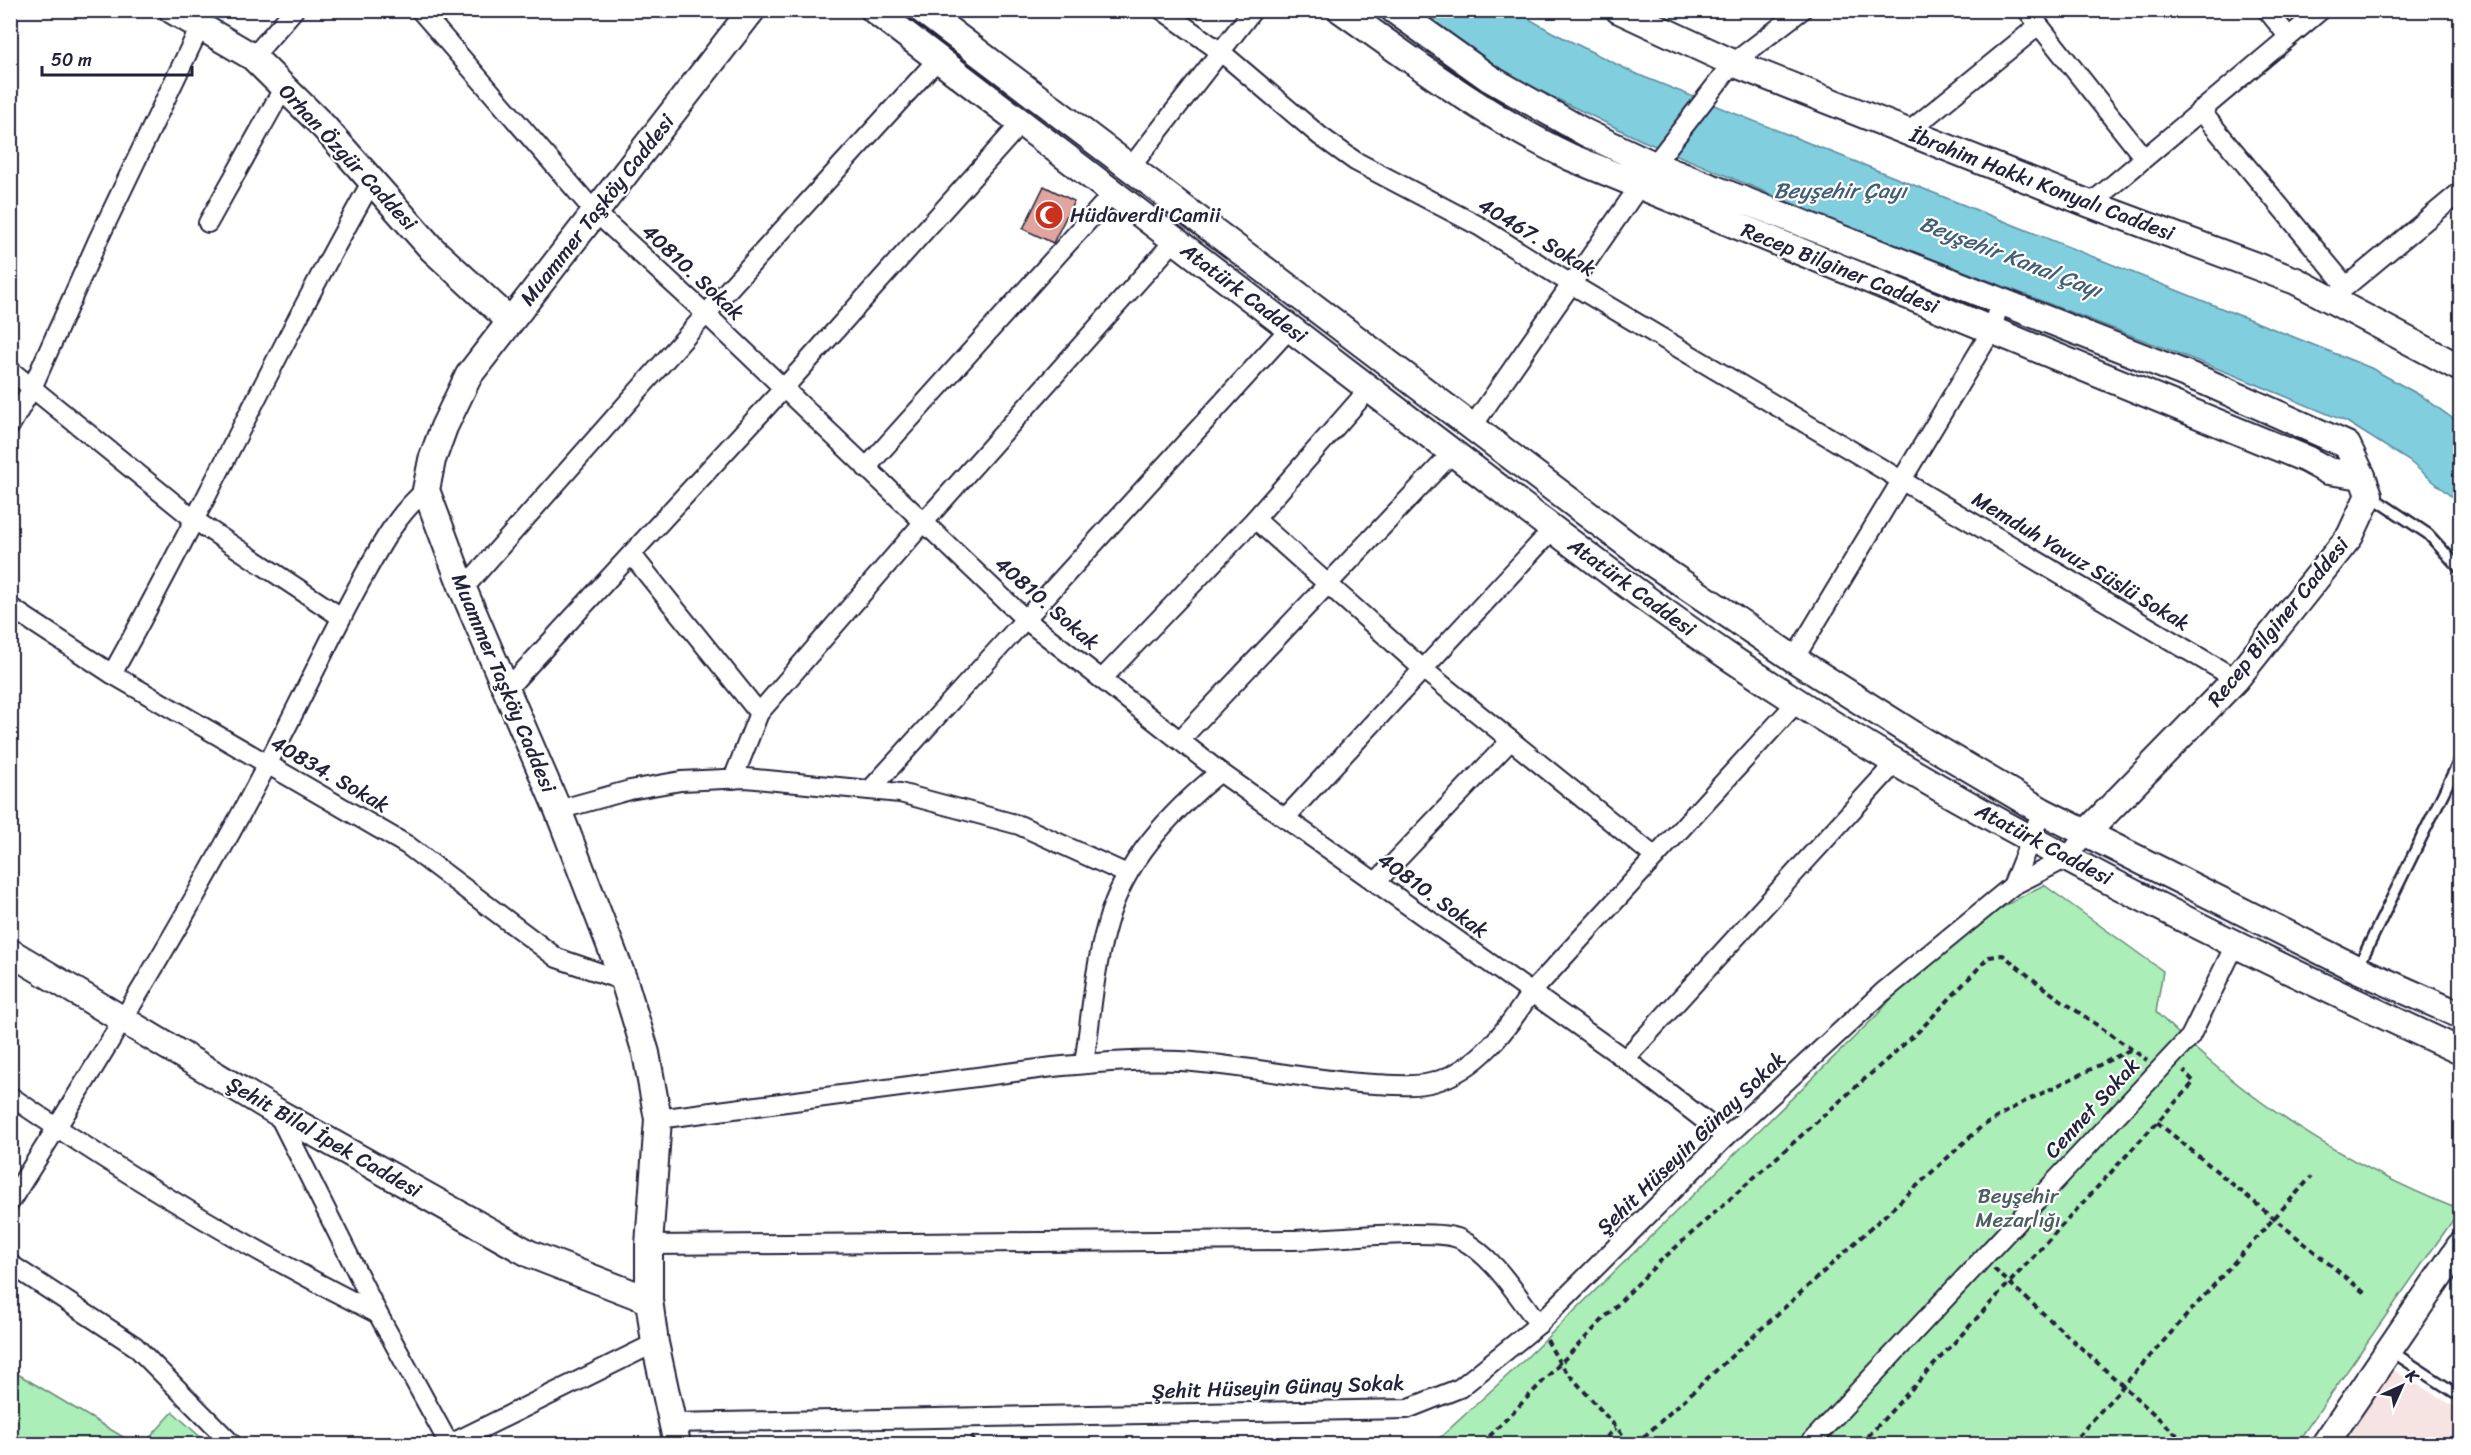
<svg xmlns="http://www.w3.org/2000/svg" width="2471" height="1455" font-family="Sriracha,sans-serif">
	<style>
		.built { fill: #f6e4e2 }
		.green { fill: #aceeb7; stroke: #678879; stroke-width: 1.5 }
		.water { fill: #81cedf; stroke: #5b899d; stroke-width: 1.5 }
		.building { fill: #e0a59e; stroke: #22223b; stroke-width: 1.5 }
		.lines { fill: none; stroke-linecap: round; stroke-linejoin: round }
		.lane-casing { stroke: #22223b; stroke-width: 14 }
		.street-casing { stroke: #22223b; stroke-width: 22 }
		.secondary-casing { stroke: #22223b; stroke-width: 30 }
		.path { stroke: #22223b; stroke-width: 4; stroke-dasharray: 6 4.5; stroke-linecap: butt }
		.lane { stroke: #fff; stroke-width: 9 }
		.street { stroke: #fff; stroke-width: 18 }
		.secondary { stroke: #fff; stroke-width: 26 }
		.labels { text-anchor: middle; stroke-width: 4.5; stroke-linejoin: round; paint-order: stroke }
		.street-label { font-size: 21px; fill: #22223b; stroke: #fff }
		.poi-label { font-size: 21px; fill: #22223b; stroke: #fff; text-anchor: start }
		.park-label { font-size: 21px; fill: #4b5f60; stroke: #fff }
		.water-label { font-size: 22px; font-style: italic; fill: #435e74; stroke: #fff }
	</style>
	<rect width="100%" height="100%" fill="#fff"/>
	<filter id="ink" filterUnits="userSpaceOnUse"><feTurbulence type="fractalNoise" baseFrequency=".0167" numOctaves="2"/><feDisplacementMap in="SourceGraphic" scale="12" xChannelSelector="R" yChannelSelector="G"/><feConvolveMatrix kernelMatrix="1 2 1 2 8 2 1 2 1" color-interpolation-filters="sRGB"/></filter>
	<g filter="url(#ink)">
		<polygon class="built" points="2390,1368 2460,1410 2460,1444 2334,1444"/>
		<g class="green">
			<path d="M 2044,885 L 2163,971 L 2156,1012 C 2247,1102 2342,1163 2460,1210 L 2296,1444 L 1433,1444 L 1519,1365 L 1878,1014 C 1923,960 1980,916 2044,885 Z"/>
			<polygon points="11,1370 135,1444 11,1444"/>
			<polygon points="173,1412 208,1444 144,1444"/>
			<polygon points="800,1440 949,1442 951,1444 748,1444"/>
		</g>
		<polygon class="water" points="1412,11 1515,11 1552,32 1634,73 2371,368 2423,397 2460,424 2460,504 2409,461 2347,422 2234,375 1842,224 1641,140 1502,72"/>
		<polygon class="building" points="1044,186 1074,201 1053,243 1023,229"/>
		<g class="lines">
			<g class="lane-casing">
				<g id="lane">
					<polyline points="2371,496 2428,534 2460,569"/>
					<polyline points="2358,967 2460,759"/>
					<polyline points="2391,1351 2460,1396"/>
				</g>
			</g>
			<g class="street-casing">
				<g id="street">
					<polyline points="420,10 594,211 706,314 1026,620 1220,772 1625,1059 1726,1137"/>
					<polyline points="1162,10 1221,52 1320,136 1355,161 1479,226 1571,284 2236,679"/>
					<polyline points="2027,10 2144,158"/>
					<polyline points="2267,10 2288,36"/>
					<polyline points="253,57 294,10"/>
					<polyline points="2200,110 2346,286"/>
					<polyline points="1908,132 2038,26"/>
					<polyline points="1130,168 1253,10"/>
					<polyline points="2090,204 2321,10"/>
					<polyline points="208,223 284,87"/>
					<polyline points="2337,294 2460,192"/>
					<polyline points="10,370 196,521 341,617"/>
					<polyline points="10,426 32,388 98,240 200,27"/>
					<polyline points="1472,427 1654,165 1733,63 1802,10"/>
					<polyline points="866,468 1113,193"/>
					<polyline points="1255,519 1424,670 1655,857"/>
					<polyline points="632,555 759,713"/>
					<polyline points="463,589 706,314 938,59"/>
					<polyline points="10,607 112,674 407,845 557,958 624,981"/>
					<polyline points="1794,659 1992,330 2000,300"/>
					<path d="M 112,674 C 203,512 280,343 372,181"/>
					<polyline points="1102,679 1255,519 1369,389"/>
					<polyline points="506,690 783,389 1022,122"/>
					<polyline points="1180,740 1453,452"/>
					<polyline points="733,779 759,713 923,523 1175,240"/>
					<polyline points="870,790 1290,328"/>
					<polyline points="558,810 630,790 681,781 746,778 900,793 1019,825 1127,874"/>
					<polyline points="1286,817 1553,529"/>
					<polyline points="1377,881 1511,740"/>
					<polyline points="2012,886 2042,811"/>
					<polyline points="1625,1059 1897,761"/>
					<path d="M 1084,1064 C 1091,1018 1094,969 1107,924 C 1124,861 1171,812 1220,772"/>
					<path d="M 10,1096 C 127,1176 252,1251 378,1314"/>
					<polyline points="277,1112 378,1314 449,1444"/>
					<path d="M 658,1119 L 1053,1067 C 1095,1063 1138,1059 1180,1061 C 1246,1065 1310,1081 1375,1084 C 1394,1085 1416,1087 1434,1082 C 1479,1069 1506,1030 1530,994 L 1797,702"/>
					<path d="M 10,1202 C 101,1058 189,914 268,763 C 300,703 328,641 361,581 C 379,548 396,515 426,490"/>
					<path d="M 649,1245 C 862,1244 1075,1243 1288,1240 C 1322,1240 1436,1227 1460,1239 C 1494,1256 1517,1296 1539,1324"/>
					<polyline points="10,1264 135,1346 232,1444"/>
					<polyline points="672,1423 1407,1409 1460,1388 1539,1324 1726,1137 1883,992 2012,886 2067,858 2086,833"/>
					<polyline points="450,1444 655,1343"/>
					<polyline points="1809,1444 2190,1037 2236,943"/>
				</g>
			</g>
			<g class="secondary-casing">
				<g id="secondary">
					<polyline points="172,10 253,57 324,127 432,249 510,321"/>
					<path d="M 874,10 C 1065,155 1254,302 1444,446 C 1538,517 1631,591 1729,657 C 1958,812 2209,935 2460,1051"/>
					<polyline points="922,10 1648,560 1794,659 1922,740 2042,811 2357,969 2460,1015"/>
					<path d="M 1341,10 C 1416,63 1488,118 1570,157 L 2306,459 L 2328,471 L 2362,476 L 2347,445 L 2206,382 L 1654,165 L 1586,133 L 1489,78 L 1394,10"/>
					<polyline points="1619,10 1733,63 2090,204 2296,281 2460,368"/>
					<polyline points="2086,833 2236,679 2350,536 2369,495 2362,476"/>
					<polyline points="10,952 277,1112 530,1254 649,1300"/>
					<polyline points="677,1444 655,1343 649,1300 649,1245 658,1119 646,1053 624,981 558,810 463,589 426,490 432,460 444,427 469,375 752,10"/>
					<polyline points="2325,1444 2460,1246"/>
				</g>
			</g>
			<g class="path">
				<polyline points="2157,1122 2367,1295"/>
				<polyline points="1994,1269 2187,1444"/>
				<polyline points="1547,1340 1560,1364 1631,1444"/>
				<polyline points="971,1436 976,1444"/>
				<polyline points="1482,1444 1657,1264 1921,1029 1989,957 2003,955 2044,988 2147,1060"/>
				<polyline points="1599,1444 1616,1428"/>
				<polyline points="1636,1444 1981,1127 2018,1105 2132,1049"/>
				<polyline points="1861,1444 2194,1082 2184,1071"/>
				<polyline points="2071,1444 2311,1177"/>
			</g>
			<use href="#lane" class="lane"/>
			<use href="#street" class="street"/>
			<use href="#secondary" class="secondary"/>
		</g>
	</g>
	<defs>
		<g id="mosque-disc" transform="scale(1.5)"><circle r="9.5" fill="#c8321e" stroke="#fff"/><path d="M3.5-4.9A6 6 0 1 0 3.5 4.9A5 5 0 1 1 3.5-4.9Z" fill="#fff"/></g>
	</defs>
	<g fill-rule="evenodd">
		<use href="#mosque-disc" x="1049" y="215"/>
	</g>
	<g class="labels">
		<g class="street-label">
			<text transform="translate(348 157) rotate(47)" y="7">Orhan Özgür Caddesi</text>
			<text transform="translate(2042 184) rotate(21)" y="7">İbrahim Hakkı Konyalı Caddesi</text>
			<text transform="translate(597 210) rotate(-52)" y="7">Muammer Taşköy Caddesi</text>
			<text transform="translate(1537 237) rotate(31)" y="7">40467. Sokak</text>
			<text transform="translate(1840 268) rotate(22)" y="7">Recep Bilginer Caddesi</text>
			<text transform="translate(693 272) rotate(43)" y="7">40810. Sokak</text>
			<text transform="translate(1244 293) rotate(37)" y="7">Atatürk Caddesi</text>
			<text transform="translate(2081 561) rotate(31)" y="7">Memduh Yavuz Süslü Sokak</text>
			<text transform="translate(1632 587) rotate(36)" y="7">Atatürk Caddesi</text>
			<text transform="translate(1047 603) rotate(41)" y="7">40810. Sokak</text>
			<text transform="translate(2278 622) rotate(-51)" y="7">Recep Bilginer Caddesi</text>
			<text transform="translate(504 683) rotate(67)" y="7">Muammer Taşköy Caddesi</text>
			<text transform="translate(330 774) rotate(30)" y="7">40834. Sokak</text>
			<text transform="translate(2044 844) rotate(28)" y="7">Atatürk Caddesi</text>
			<text transform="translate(1433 895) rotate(36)" y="7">40810. Sokak</text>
			<text transform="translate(2092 1108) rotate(-47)" y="7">Cennet Sokak</text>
			<text transform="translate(324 1137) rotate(30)" y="7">Şehit Bilal İpek Caddesi</text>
			<text transform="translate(1691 1143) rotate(-44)" y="7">Şehit Hüseyin Günay Sokak</text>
			<text transform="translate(1278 1387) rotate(-2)" y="7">Şehit Hüseyin Günay Sokak</text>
		</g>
		<g class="poi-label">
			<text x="1070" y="222">Hüdaverdi Camii</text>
		</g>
		<g class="park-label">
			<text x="2018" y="1203">Beyşehir<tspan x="2018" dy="24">Mezarlığı</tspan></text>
		</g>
		<g class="water-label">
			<text x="1840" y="198">Beyşehir Çayı</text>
			<text transform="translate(2011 256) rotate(21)" y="8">Beyşehir Kanal Çayı</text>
		</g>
	</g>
	<rect width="2471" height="1455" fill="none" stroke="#fff" stroke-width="36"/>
	<rect x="18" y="18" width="2435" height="1419" fill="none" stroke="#22223b" stroke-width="2" filter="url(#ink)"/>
	<g transform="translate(2402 1386) rotate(45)" stroke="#ffffff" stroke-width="4.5" paint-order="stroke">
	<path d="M0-4.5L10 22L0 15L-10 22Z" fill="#22223b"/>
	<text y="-9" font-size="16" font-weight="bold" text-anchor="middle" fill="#22223b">K</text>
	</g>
	<path d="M42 66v9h150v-9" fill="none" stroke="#22223b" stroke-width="3"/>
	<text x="51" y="66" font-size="18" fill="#22223b" stroke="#ffffff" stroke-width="4.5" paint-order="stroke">50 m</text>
</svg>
